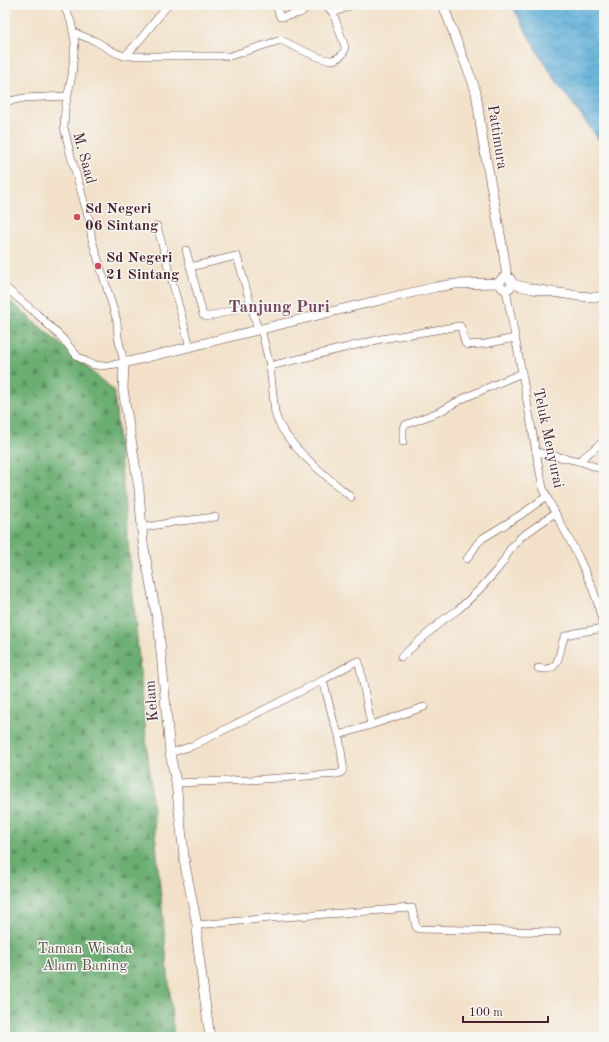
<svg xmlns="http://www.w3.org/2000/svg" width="609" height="1042" font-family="'Old Standard TT',serif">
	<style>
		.forest { fill: url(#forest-firs); stroke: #5a664e }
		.water { fill: url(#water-waves); stroke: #546682 }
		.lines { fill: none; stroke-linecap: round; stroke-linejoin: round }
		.minor-casing { stroke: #633c43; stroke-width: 8 }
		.major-casing { stroke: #633c43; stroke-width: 10 }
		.minor { stroke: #fff; stroke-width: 7 }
		.major { stroke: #fff; stroke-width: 9 }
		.poi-dot { fill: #d1495b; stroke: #f6f6f2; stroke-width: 1.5 }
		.labels { text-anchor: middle; stroke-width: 3; stroke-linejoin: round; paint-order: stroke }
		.street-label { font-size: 15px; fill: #4a1f2b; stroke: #f6f6f2 }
		.poi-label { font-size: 15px; font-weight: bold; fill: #4a1f2b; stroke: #f6f6f2; text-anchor: start }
		.park-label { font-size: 15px; fill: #5b5246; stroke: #f6f6f2 }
		.quarter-label { font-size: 17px; font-weight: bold; fill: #78455e; stroke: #f6f6f2 }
	</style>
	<defs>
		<pattern id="forest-firs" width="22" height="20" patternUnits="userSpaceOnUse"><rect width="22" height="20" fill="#6aae72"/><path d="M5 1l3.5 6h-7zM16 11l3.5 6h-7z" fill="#598d5e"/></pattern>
		<pattern id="water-waves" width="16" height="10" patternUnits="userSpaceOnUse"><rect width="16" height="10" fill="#5daed8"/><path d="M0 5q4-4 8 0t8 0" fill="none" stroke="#4f8daf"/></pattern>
	</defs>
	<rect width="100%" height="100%" fill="#f6f6f2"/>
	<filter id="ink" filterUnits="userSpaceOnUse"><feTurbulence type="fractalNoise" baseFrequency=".025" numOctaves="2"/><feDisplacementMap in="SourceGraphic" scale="8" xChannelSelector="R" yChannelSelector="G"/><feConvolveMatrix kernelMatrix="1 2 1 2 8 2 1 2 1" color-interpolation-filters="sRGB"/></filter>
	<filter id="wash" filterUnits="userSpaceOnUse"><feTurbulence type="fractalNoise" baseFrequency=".012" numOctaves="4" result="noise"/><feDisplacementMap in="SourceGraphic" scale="16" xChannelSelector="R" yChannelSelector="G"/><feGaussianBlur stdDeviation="0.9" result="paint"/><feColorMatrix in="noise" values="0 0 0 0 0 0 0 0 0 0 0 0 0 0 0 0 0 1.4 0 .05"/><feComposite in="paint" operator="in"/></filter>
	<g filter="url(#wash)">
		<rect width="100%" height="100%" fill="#f2e1c8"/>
		<polygon class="forest" points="5,297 114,390 174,1037 5,1037"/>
		<polygon class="water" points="512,5 604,5 604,147 561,88 535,48"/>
	</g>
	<g filter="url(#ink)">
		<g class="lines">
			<g class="minor-casing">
				<g id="minor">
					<polyline points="276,5 280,17 282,17 300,13 310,5"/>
					<polyline points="333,13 352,5"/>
					<path d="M 74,32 C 81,36 88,38 95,41 C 105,46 114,54 125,56 L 230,56 L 281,40 L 283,41 C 291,45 321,60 330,60 C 337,60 345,55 345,47 L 333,13 L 326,5"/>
					<polyline points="125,56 139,41 168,5"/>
					<polyline points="5,102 24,98 67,96"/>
					<polyline points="157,226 190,347"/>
					<polyline points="186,250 203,315 207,317 251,305"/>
					<polyline points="190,267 236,256 237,256 258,330"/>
					<polyline points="5,287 37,314 63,339 78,357 91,364 101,366 124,363 118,337 117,321 113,308 92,240 89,219 70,153 64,127 65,108 72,75 75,42 71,21 63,5"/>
					<polyline points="506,290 522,373 536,452 543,488 549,501 578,556 592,587 597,601 604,629"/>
					<path d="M 261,329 L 270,366 L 275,413 C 283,443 327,477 351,497"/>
					<polyline points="270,366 381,339 460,326 461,327 465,343 467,345 485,344 515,338"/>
					<polyline points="403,442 403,428 405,425 441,411 462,399 503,381 522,373"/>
					<polyline points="536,452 579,461 604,470"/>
					<polyline points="579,461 604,441"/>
					<polyline points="141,528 174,522 215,517"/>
					<polyline points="467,559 477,544 483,538 522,514 547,496"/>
					<polyline points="401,657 443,620 459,609 480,589 496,571 503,562 510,549 521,537 555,513"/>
					<path d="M 538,668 C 563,674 557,651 565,636 L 575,633 L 604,628"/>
					<polyline points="323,680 355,662 358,661 359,662 371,725 424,707"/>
					<polyline points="339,735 371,725"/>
					<path d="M 170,753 L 192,746 L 323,680 L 334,723 L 339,735 L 343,765 C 344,770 343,772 338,774 L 249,780 L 176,783"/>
					<polyline points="197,925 271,918 412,908 416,927 419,929 557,932"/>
				</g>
			</g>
			<g class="major-casing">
				<g id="major">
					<polyline points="443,5 462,55 472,80 476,92 483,142 503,250 507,277"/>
					<circle cx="506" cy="283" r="6"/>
					<polyline points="512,284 533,289 579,296 590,297 598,297 604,295"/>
					<polyline points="210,1037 206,1009 197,940 197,925 185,865 176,783 170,753 159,630 143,543 139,489 123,389 124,363 359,305 436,287 455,284 499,283"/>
				</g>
			</g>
			<use href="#minor" class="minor"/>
			<use href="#major" class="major"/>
		</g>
	</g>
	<g class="poi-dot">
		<circle cx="77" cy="217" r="4"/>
		<circle cx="98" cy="266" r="4"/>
	</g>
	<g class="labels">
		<g class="street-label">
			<text transform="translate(498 137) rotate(81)" y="5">Pattimura</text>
			<text transform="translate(85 158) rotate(75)" y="5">M. Saad</text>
			<text transform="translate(549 438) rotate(78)" y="5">Teluk Menyurai</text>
			<text transform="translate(151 701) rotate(-95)" y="5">Kelam</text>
		</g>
		<g class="poi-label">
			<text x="85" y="213">Sd Negeri<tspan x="85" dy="17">06 Sintang</tspan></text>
			<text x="106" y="262">Sd Negeri<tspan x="106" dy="17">21 Sintang</tspan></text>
		</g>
		<g class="park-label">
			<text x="85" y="953">Taman Wisata<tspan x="85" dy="17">Alam Baning</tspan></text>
		</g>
		<g class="quarter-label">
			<text x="279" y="312">Tanjung Puri</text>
		</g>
	</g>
	<rect width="609" height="1042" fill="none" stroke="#f6f6f2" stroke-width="20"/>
	<path d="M463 1016v6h85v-6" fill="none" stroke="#4a1f2b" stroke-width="2"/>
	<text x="469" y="1016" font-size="12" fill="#4a1f2b" stroke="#f6f6f2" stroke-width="3" paint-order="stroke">100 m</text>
</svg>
